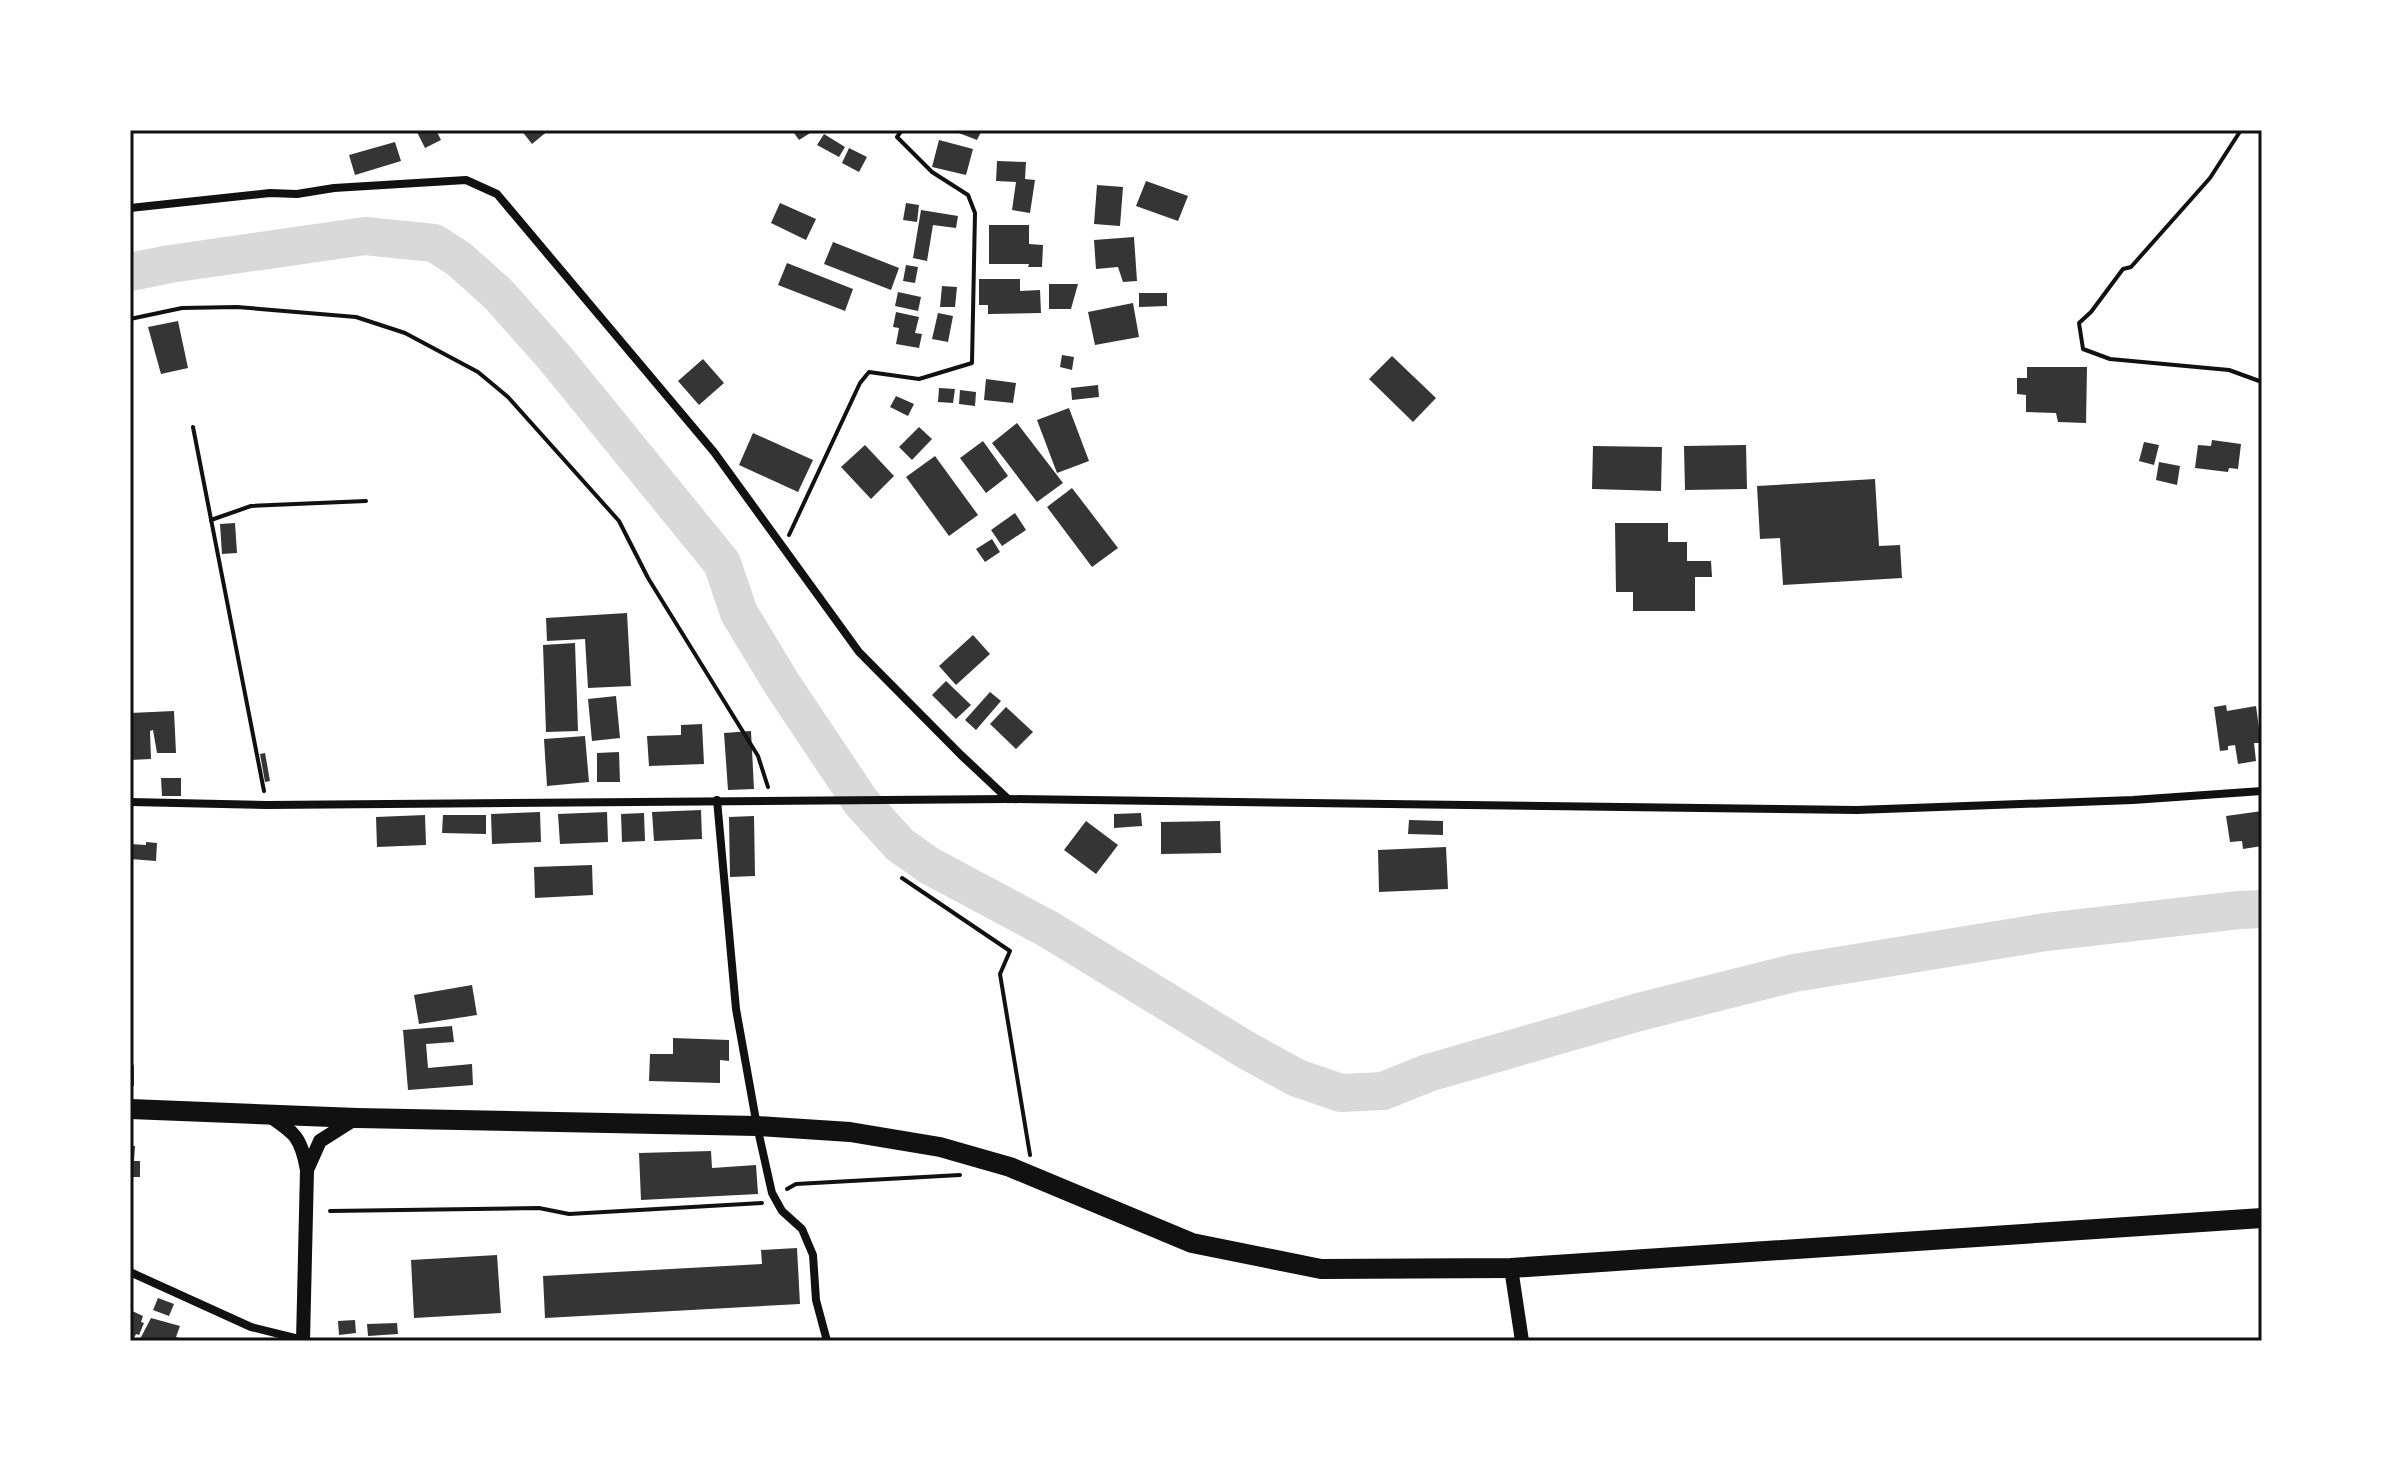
<svg xmlns="http://www.w3.org/2000/svg" width="2392" height="1471" font-family="'Fira Sans Condensed',sans-serif">
	<style>
		.lines { fill: none; stroke-linecap: round; stroke-linejoin: round }
		.river { stroke: #d9d9d9; stroke-width: 38 }
		.building { fill: #353535 }
		.path { stroke: #111; stroke-width: 4 }
		.minor { stroke: #111; stroke-width: 8 }
		.tertiary { stroke: #111; stroke-width: 14 }
		.primary { stroke: #111; stroke-width: 20 }
		.neatline { fill: none; stroke: #111; stroke-width: 3 }
	</style>
	<rect width="100%" height="100%" fill="#fff"/>
	<g class="lines">
		<polyline class="river" points="130,272 170,264 365,236 434,243 459,259 499,295 555,358 722,563 739,613 782,684 861,802 900,845 930,866 1048,929 1246,1050 1297,1078 1341,1093 1383,1091 1428,1073 1639,1012 1794,973 2046,932 2239,910 2262,909"/>
	</g>
	<g class="building">
		<polygon points="416,130 436,130 441,140 425,148"/>
		<polygon points="521,130 549,130 532,144"/>
		<polygon points="792,130 815,130 799,140"/>
		<polygon points="951,130 982,130 977,140"/>
		<polygon points="824,134 845,147 839,157 817,145"/>
		<polygon points="939,140 973,149 966,175 932,167"/>
		<polygon points="395,142 401,161 355,175 349,155"/>
		<polygon points="849,148 867,157 859,172 842,163"/>
		<polygon points="997,161 1026,162 1025,179 1035,180 1030,213 1012,210 1016,182 996,181"/>
		<polygon points="1146,181 1188,196 1178,221 1136,206"/>
		<polygon points="1097,185 1123,187 1120,226 1094,224"/>
		<polygon points="780,203 816,219 806,240 771,223"/>
		<polygon points="906,203 919,205 917,222 903,220"/>
		<polygon points="921,210 958,216 956,228 933,225 927,261 913,258"/>
		<polygon points="989,225 1029,225 1029,244 1043,245 1042,267 1028,267 1029,264 989,264"/>
		<polygon points="1134,237 1137,281 1123,282 1118,267 1096,269 1094,240"/>
		<polygon points="833,242 899,268 891,290 824,264"/>
		<polygon points="787,263 853,289 845,311 778,285"/>
		<polygon points="906,265 918,267 915,283 903,281"/>
		<polygon points="979,279 1020,279 1020,291 1040,290 1041,313 988,314 988,305 979,305"/>
		<polygon points="1049,284 1078,284 1071,309 1049,309"/>
		<polygon points="942,286 957,287 955,307 940,307"/>
		<polygon points="898,292 921,297 918,311 895,306"/>
		<polygon points="1139,293 1167,293 1167,306 1139,307"/>
		<polygon points="1133,303 1139,337 1095,345 1088,312"/>
		<polygon points="896,312 919,317 915,333 922,334 919,348 896,344 899,328 893,327"/>
		<polygon points="938,313 953,316 948,342 932,339"/>
		<polygon points="178,321 188,368 161,374 148,327"/>
		<polygon points="1062,355 1074,357 1072,370 1060,367"/>
		<polygon points="1392,356 1436,398 1413,422 1369,379"/>
		<polygon points="703,359 724,383 699,405 678,381"/>
		<polygon points="2027,367 2087,367 2086,423 2058,422 2056,413 2026,412 2026,395 2017,394 2017,378 2027,378"/>
		<polygon points="986,379 1016,383 1013,403 984,400"/>
		<polygon points="1098,385 1099,397 1072,400 1071,388"/>
		<polygon points="939,388 955,389 953,403 938,402"/>
		<polygon points="960,390 976,392 975,406 959,404"/>
		<polygon points="896,396 914,404 908,416 890,407"/>
		<polygon points="1069,408 1089,461 1057,473 1037,420"/>
		<polygon points="1017,423 1063,483 1037,502 992,443"/>
		<polygon points="919,427 932,439 912,460 899,447"/>
		<polygon points="753,433 813,460 798,492 739,465"/>
		<polygon points="2212,440 2241,444 2238,469 2229,468 2228,472 2195,468 2198,445 2211,446"/>
		<polygon points="983,441 1008,476 986,493 960,458"/>
		<polygon points="2144,442 2159,445 2154,465 2139,461"/>
		<polygon points="865,445 894,476 871,499 841,467"/>
		<polygon points="1746,445 1747,489 1685,490 1684,446"/>
		<polygon points="1593,446 1662,447 1661,491 1592,489"/>
		<polygon points="935,456 978,515 949,536 906,477"/>
		<polygon points="2159,462 2180,466 2177,485 2156,480"/>
		<polygon points="1875,479 1879,546 1900,545 1902,578 1783,585 1780,538 1760,539 1757,486"/>
		<polygon points="1072,488 1118,548 1092,567 1047,507"/>
		<polygon points="1015,513 1026,530 1002,546 991,530"/>
		<polygon points="235,523 237,553 222,554 220,524"/>
		<polygon points="1615,523 1668,523 1668,542 1687,542 1687,561 1711,561 1712,577 1695,577 1695,611 1633,611 1633,592 1616,592"/>
		<polygon points="992,539 1000,552 985,562 976,549"/>
		<polygon points="627,613 631,686 588,688 585,639 547,641 546,618"/>
		<polygon points="973,635 990,654 956,685 939,666"/>
		<polygon points="575,643 578,731 546,732 543,645"/>
		<polygon points="946,681 971,705 956,719 932,695"/>
		<polygon points="990,692 1001,701 976,730 965,720"/>
		<polygon points="616,696 620,738 592,741 588,699"/>
		<polygon points="2226,705 2227,711 2256,706 2261,743 2254,743 2256,761 2238,764 2235,745 2228,746 2228,750 2220,751 2214,707"/>
		<polygon points="1006,707 1033,732 1016,749 990,724"/>
		<polygon points="174,711 176,753 157,753 153,730 150,731 151,759 130,760 130,713"/>
		<polygon points="702,724 704,764 649,766 647,736 681,735 681,725"/>
		<polygon points="751,731 754,789 728,790 724,733"/>
		<polygon points="585,736 589,782 547,786 544,739"/>
		<polygon points="619,752 620,782 597,782 597,753"/>
		<polygon points="265,753 270,781 265,782 260,754"/>
		<polygon points="161,778 181,778 181,796 162,796"/>
		<polygon points="701,810 702,839 654,841 652,812"/>
		<polygon points="2262,811 2262,846 2243,849 2242,841 2230,842 2226,816"/>
		<polygon points="540,812 541,842 492,844 491,814"/>
		<polygon points="607,812 608,842 560,844 558,814"/>
		<polygon points="644,813 645,841 622,842 621,814"/>
		<polygon points="1141,813 1142,826 1114,828 1114,814"/>
		<polygon points="425,815 426,845 377,847 376,817"/>
		<polygon points="443,815 486,815 486,834 442,833"/>
		<polygon points="754,816 755,876 730,877 729,817"/>
		<polygon points="1409,820 1443,821 1443,835 1408,834"/>
		<polygon points="1086,821 1118,845 1096,874 1064,850"/>
		<polygon points="1220,821 1221,853 1161,854 1161,822"/>
		<polygon points="146,842 157,843 156,861 130,859 130,844 146,845"/>
		<polygon points="1446,847 1448,889 1379,892 1378,850"/>
		<polygon points="592,865 593,895 535,898 534,867"/>
		<polygon points="472,985 477,1015 419,1024 414,995"/>
		<polygon points="452,1026 454,1042 426,1044 428,1068 472,1064 473,1085 408,1090 403,1030"/>
		<polygon points="673,1038 729,1040 729,1061 720,1060 720,1083 649,1081 650,1054 673,1054"/>
		<polygon points="131,1056 134,1067 134,1086 130,1086"/>
		<polygon points="130,1146 135,1146 134,1161 140,1161 140,1177 133,1177 133,1181 130,1181"/>
		<polygon points="711,1151 712,1168 756,1165 758,1194 641,1200 639,1153"/>
		<polygon points="797,1248 800,1304 545,1318 543,1276 762,1264 761,1250"/>
		<polygon points="497,1255 501,1313 414,1318 411,1260"/>
		<polygon points="158,1298 174,1304 169,1316 153,1310"/>
		<polygon points="130,1310 143,1316 141,1322 144,1323 139,1335 136,1334 134,1338 130,1336"/>
		<polygon points="151,1318 180,1326 176,1337 187,1341 139,1341"/>
		<polygon points="355,1320 356,1333 339,1335 338,1321"/>
		<polygon points="397,1323 398,1334 368,1336 367,1324"/>
	</g>
	<g class="lines">
		<g class="path">
			<polyline points="2241,130 2210,178 2131,267 2123,269 2091,312 2079,323 2083,349 2110,359 2229,370 2262,382"/>
			<polyline points="130,319 182,308 237,307 356,317 405,333 478,372 508,397 619,521 648,578 758,756 768,787"/>
			<polyline points="193,427 264,791"/>
			<polyline points="211,520 251,506 366,501"/>
			<polyline points="789,535 860,383 869,372 919,379 972,363 975,213 968,195 932,172 897,137 902,130"/>
			<polyline points="902,878 1010,951 1000,974 1030,1155"/>
			<polyline points="787,1189 796,1184 960,1175"/>
			<polyline points="330,1211 539,1208 569,1214 762,1203"/>
		</g>
		<g class="minor">
			<polyline points="130,208 270,193 297,194 334,188 466,180 497,194 714,452 859,652 961,755 1008,799"/>
			<polyline points="717,800 736,1009 757,1126 772,1193 782,1211 802,1229 813,1255 816,1300 827,1341"/>
			<polyline points="130,802 267,805 1008,799 1857,810 2133,800 2262,791"/>
			<polyline points="130,1272 251,1327 303,1340"/>
		</g>
		<g class="tertiary">
			<path d="M 268,1115 C 295,1133 301,1137 307,1170 L 303,1341"/>
			<polyline points="307,1170 320,1141 353,1120"/>
			<polyline points="1511,1268 1522,1341"/>
		</g>
		<polyline class="primary" points="130,1109 357,1118 757,1126 850,1132 940,1147 1010,1167 1192,1243 1321,1269 1511,1268 2262,1218"/>
	</g>
	<rect width="2392" height="1471" fill="none" stroke="#ffffff" stroke-width="264"/>
	<rect x="132" y="132" width="2128" height="1207" class="neatline"/>
</svg>
